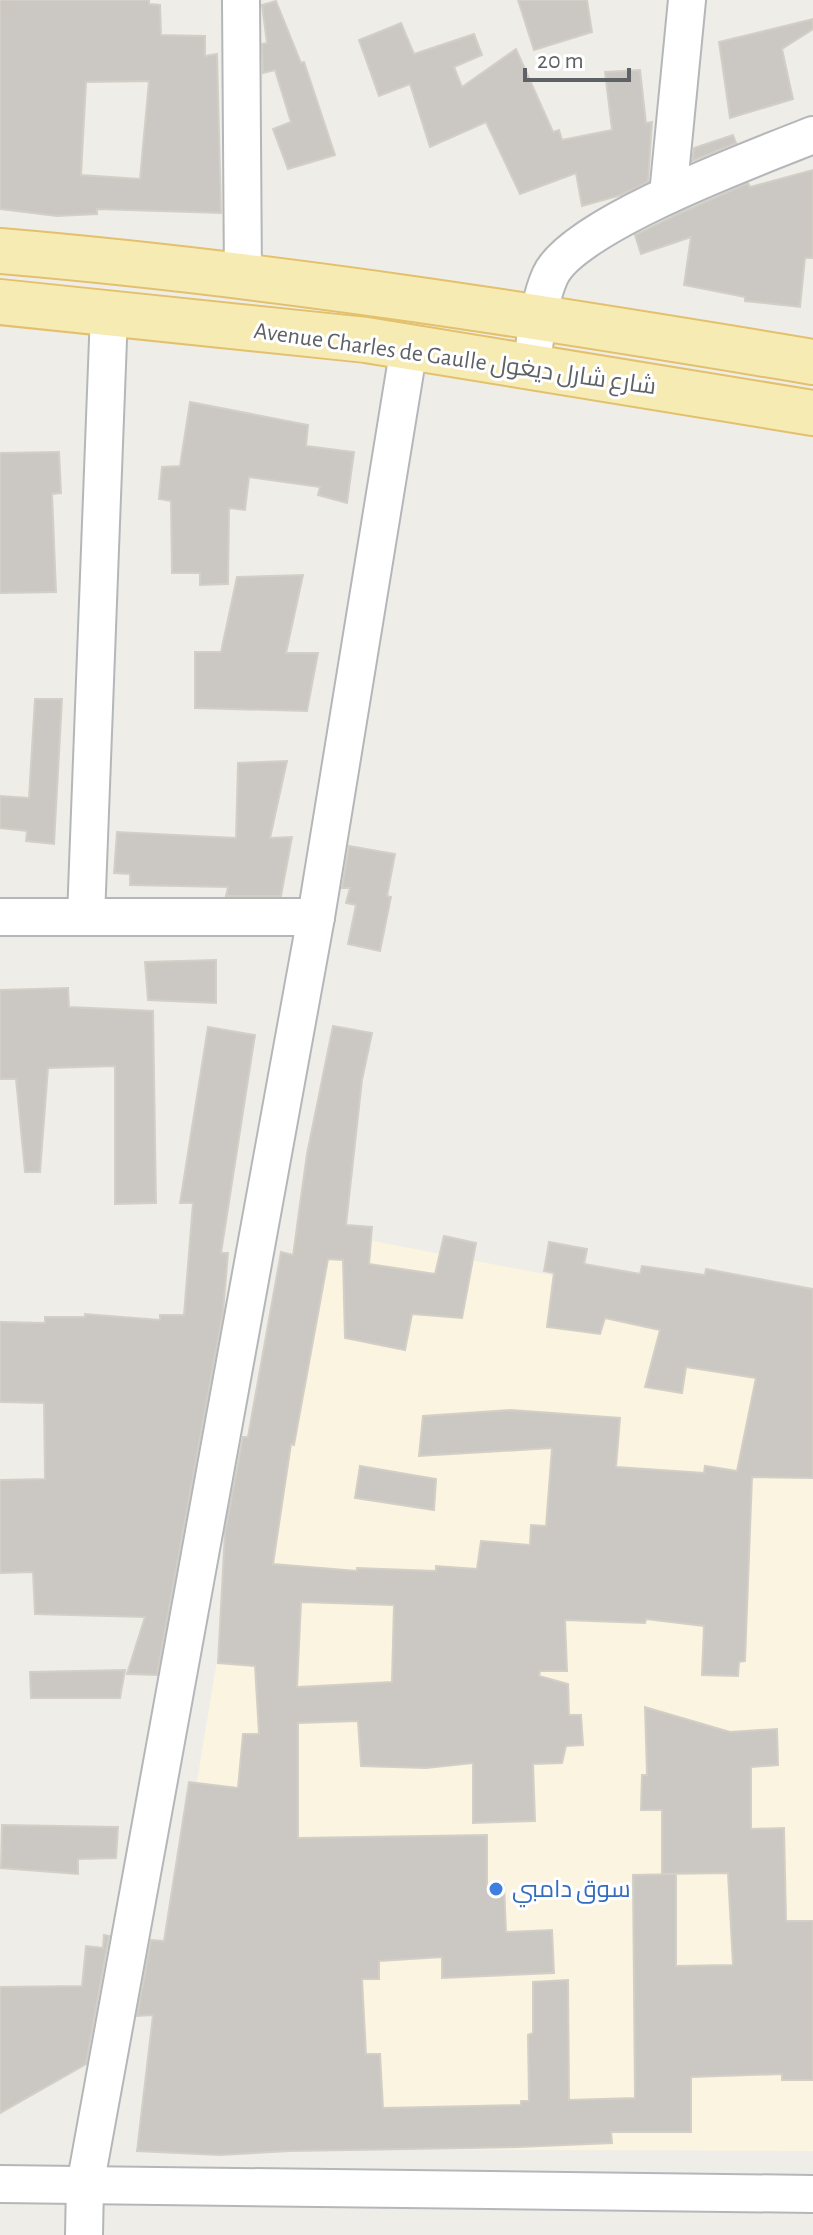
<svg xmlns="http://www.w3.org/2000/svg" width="813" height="2235" font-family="'Alegreya Sans',Cairo,sans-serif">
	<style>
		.commercial { fill: #fbf4e0 }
		.building { fill: #cbc8c4; stroke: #d3cfc6; stroke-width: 2; fill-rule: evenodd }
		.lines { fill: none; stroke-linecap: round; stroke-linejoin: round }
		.minor-casing { stroke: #b4b7ba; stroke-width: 40 }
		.major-casing { stroke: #e3c06c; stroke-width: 48 }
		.minor { stroke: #fff; stroke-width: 36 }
		.major { stroke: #f7ebb4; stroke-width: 44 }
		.shop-dot { fill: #3f7fe0; stroke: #fff; stroke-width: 3 }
		.labels { text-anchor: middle; stroke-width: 6; stroke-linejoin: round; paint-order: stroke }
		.street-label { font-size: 24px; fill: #5e6266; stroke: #fff }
		.shop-label { font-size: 24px; fill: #366cbe; stroke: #fff; text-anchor: start }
	</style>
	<rect width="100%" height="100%" fill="#efede7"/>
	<polygon class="commercial" points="296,1226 813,1326 813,2151 136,2148 222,1631"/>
	<g class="building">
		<path d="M 0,0 L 149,0 L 149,4 L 160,5 L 161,35 L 205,36 L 205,56 L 217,54 L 221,213 L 97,209 L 97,214 L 57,216 L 0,209 ZM 149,81 L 140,179 L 81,175 L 86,82 Z"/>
		<polygon points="518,0 587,0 592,32 534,50"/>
		<polygon points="276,1 301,63 304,62 335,155 288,169 273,129 291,122 275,70 263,73 262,44 267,43 262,5"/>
		<polygon points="813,19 813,29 782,49 793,99 730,118 719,42"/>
		<polygon points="401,23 414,54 474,34 482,55 454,67 462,87 516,49 553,132 559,130 562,140 612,130 605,72 640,70 646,123 652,122 648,182 621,195 582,206 576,173 520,194 486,122 430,147 410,84 379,96 359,40"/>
		<polygon points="733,135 736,143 692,161 694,148"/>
		<polygon points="813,170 813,258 805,258 800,307 745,301 745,297 684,285 691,237 641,254 635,235 678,214 748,183 750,187"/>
		<polygon points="190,402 308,425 306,446 354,452 347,503 318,495 320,487 249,477 245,510 229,508 228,584 200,585 200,573 172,573 171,501 159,499 162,467 180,466"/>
		<polygon points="59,452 61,493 52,494 56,592 0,593 0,453"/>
		<polygon points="303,575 286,653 318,653 307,711 195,708 195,652 221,652 237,577"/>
		<polygon points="35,699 62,699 54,844 26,841 27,831 0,828 0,796 29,798"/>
		<polygon points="287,761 270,838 292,837 281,896 226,896 228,887 130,885 130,874 114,873 117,832 236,838 238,763"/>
		<polygon points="349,846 395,854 387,896 391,897 380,951 348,944 356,905 346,903 350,888 342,888"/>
		<polygon points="216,960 216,1003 148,1000 145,962"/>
		<polygon points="68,988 69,1007 153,1011 156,1203 115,1204 115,1066 48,1068 40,1172 25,1172 16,1079 0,1079 0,990"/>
		<path d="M 333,1026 L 372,1033 L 362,1080 L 346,1225 L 372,1227 L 369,1264 L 435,1274 L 444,1236 L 476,1243 L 462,1318 L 412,1314 L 405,1350 L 345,1338 L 343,1260 L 328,1259 L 294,1445 L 291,1444 L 273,1564 L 357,1571 L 357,1568 L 436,1571 L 436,1566 L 477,1569 L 481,1541 L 530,1545 L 531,1525 L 546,1526 L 552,1448 L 419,1456 L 423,1416 L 511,1410 L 620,1418 L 616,1467 L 704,1473 L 705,1466 L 737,1471 L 756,1378 L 686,1367 L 682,1393 L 645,1387 L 660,1330 L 605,1318 L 600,1334 L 547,1327 L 554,1273 L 544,1271 L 549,1242 L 587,1249 L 584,1264 L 640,1274 L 642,1266 L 705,1275 L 706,1269 L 813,1289 L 813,1478 L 752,1477 L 745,1661 L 739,1662 L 738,1676 L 702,1675 L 704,1626 L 646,1619 L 645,1623 L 565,1620 L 567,1671 L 540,1671 L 539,1676 L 568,1684 L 569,1715 L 581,1715 L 583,1745 L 566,1746 L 562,1763 L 533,1764 L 535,1821 L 473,1823 L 473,1763 L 426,1768 L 361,1766 L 358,1721 L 298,1723 L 298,1838 L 487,1835 L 487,1885 L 504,1885 L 506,1932 L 552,1930 L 554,1973 L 442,1978 L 442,1957 L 379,1961 L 379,1979 L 362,1979 L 366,2054 L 380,2054 L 383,2108 L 521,2105 L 521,2101 L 529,2101 L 528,2035 L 533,2033 L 533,1982 L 568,1980 L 569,2100 L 635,2098 L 633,1875 L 676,1874 L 676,1966 L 733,1965 L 728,1873 L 662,1874 L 662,1810 L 641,1810 L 642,1775 L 647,1775 L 645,1707 L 730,1732 L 777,1729 L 778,1765 L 751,1767 L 751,1829 L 784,1828 L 786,1921 L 813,1921 L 813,2080 L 782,2080 L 782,2074 L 691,2077 L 691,2132 L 611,2132 L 612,2143 L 518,2147 L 290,2151 L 220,2155 L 137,2151 L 153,2015 L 137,2016 L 151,1940 L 164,1941 L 189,1782 L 238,1788 L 243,1734 L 259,1734 L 255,1666 L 218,1663 L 225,1532 L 243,1437 L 248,1437 L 281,1252 L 293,1255 L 307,1154 ZM 301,1602 L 394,1605 L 392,1682 L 297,1687 Z"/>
		<polygon points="208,1027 255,1035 221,1253 228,1253 223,1312 157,1675 127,1674 145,1617 35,1614 33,1572 0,1573 0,1480 45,1479 44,1403 0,1402 0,1322 45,1323 45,1317 85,1317 85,1314 160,1320 160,1315 184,1315 193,1203 180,1203"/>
		<polygon points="360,1466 436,1479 434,1510 355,1498"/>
		<polygon points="125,1670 120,1698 31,1698 30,1672"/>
		<polygon points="2,1825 118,1827 116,1858 78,1859 78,1874 1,1868"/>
		<polygon points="104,1935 109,1936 86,2064 0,2113 0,1987 82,1986 86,1946 103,1948"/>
	</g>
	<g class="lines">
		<g class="minor-casing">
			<g id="minor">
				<polyline points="241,0 243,278"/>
				<polyline points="668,195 687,0"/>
				<path d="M 531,367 C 536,338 538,303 550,276 C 572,225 758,157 813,135"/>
				<polyline points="0,917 316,917"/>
				<polyline points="86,917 109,313"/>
				<polyline points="0,2184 813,2194"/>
				<polyline points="84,2235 85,2186 316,917 409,347"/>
			</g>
		</g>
		<g class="major-casing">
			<g id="major">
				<path d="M 0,251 C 273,274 543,317 813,362"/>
				<polyline points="0,302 366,340 813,413"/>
			</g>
		</g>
		<use href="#minor" class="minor"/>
		<use href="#major" class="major"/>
	</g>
	<circle class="shop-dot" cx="496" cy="1889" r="8"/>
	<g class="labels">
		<g class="street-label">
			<text transform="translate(455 358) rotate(8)" y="8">Avenue Charles de Gaulle شارع شارل ديغول</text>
		</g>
		<g class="shop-label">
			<text x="512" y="1897">سوق دامبي</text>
		</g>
	</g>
	<path d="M525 68v12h104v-12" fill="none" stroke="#5e6266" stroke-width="4"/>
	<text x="537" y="68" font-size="24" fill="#5e6266" stroke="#ffffff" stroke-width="6" paint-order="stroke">20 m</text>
</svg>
